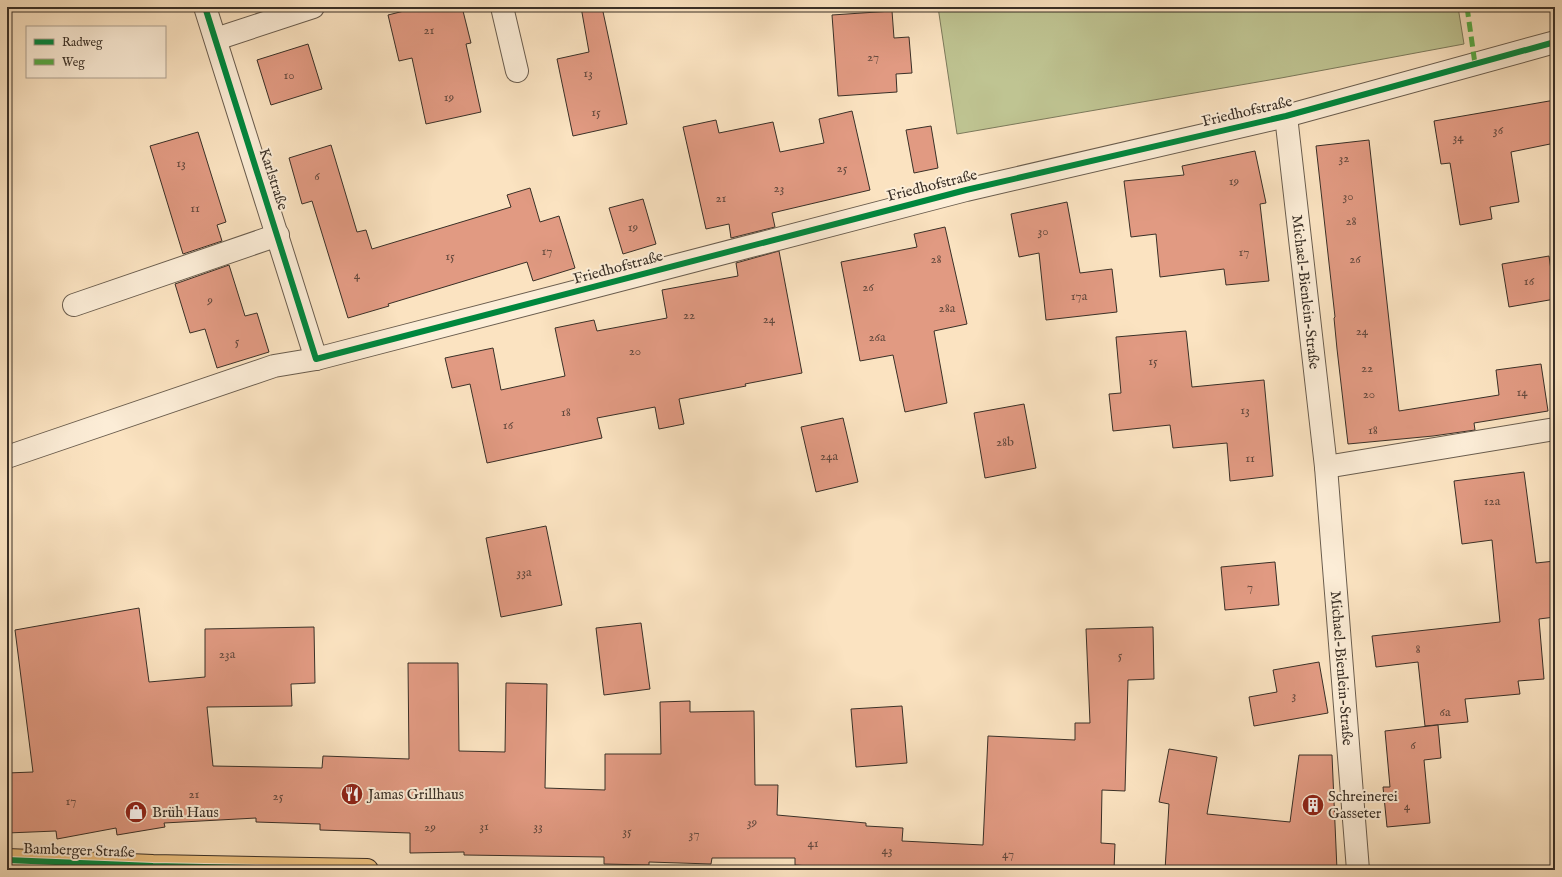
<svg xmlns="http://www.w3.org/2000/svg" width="1562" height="877" font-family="'IM FELL English',serif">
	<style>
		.green { fill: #bfc492; stroke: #7c7a5c }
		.building { fill: #e19a82; stroke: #3a3027 }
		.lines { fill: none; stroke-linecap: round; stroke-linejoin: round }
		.minor-casing { stroke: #6a5d4e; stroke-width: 24 }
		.major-casing { stroke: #3a3027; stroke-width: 24 }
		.minor { stroke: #fcedd7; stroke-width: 22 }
		.major { stroke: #eec280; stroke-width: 22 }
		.quiet { stroke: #55ab44; stroke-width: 5; stroke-dasharray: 10 5; stroke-linecap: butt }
		.cycleway-casing { stroke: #fcedd7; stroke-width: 8 }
		.cycleway { stroke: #00873e; stroke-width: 6 }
		.labels { text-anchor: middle; stroke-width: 4; stroke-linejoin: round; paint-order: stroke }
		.number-label { font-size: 13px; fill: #644a3e }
		.street-label { font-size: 15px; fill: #3a3027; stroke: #fcedd7 }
		.poi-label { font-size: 15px; fill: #3a3027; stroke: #fcedd7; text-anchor: start }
	</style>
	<rect width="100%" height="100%" fill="#fbe3c1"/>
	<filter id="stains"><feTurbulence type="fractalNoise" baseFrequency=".005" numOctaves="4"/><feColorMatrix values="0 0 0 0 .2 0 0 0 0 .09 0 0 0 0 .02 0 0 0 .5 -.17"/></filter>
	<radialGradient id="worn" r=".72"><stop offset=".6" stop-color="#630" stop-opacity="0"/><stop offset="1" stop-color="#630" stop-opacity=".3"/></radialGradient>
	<polygon class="green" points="938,7 1458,7 1464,44 1281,78 957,134"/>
	<g class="building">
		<polygon points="420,7 462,7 471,43 466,44 481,112 426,124 412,58 399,61 388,15"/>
		<polygon points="581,7 602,7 627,124 573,136 557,59 589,52"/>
		<polygon points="892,11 894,38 909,37 912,73 896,74 897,92 838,96 832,15"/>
		<polygon points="308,44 322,89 271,105 257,60"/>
		<polygon points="1555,100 1555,143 1511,152 1519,202 1490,207 1492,219 1460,225 1450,163 1441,164 1434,121"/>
		<polygon points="852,111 870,190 772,213 775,227 731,238 729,224 706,229 683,127 716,120 719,133 773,122 780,152 824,143 819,119"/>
		<polygon points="931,126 938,168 914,173 906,130"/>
		<polygon points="198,132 226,222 217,225 222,241 183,254 150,146"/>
		<polygon points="1369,140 1399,411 1499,395 1496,370 1541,364 1548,411 1474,423 1475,430 1433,436 1348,444 1337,349 1334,318 1335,317 1316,146"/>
		<polygon points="331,145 357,232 366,230 372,249 511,207 507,195 530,188 540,222 559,216 575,268 533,281 527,262 388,304 389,306 348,318 312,201 302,204 289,158"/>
		<polygon points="1255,151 1266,203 1260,204 1269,281 1226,285 1224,269 1160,277 1156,234 1131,237 1124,181 1184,175 1182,166"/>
		<polygon points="643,199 656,244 623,254 609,208"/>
		<polygon points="1067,202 1080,273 1112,269 1117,312 1046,320 1039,253 1019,257 1011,214"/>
		<polygon points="945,227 967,324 934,331 947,403 905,412 893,355 860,361 841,262 917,247 914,234"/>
		<polygon points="779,251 802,373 745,384 746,386 679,399 684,424 659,429 655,407 597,418 602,438 487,463 470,384 452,388 445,358 493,348 501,390 565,376 555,328 594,320 597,331 667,318 662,290 738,276 736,263"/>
		<polygon points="1549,256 1555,299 1509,307 1502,264"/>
		<polygon points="229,265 245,316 257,313 269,352 217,368 205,329 190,333 175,284"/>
		<polygon points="1186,331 1192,387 1264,380 1273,476 1230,481 1227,443 1173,448 1170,425 1113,431 1109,394 1121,393 1116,337"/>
		<polygon points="1024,404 1036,468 985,478 974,413"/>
		<polygon points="843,418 858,482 816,492 801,427"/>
		<polygon points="1524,472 1536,563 1555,561 1555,617 1539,619 1544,679 1518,681 1520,694 1465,699 1468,722 1425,726 1418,662 1376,667 1372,636 1500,622 1492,540 1462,544 1454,481"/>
		<polygon points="546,526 562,605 501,617 486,538"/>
		<polygon points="1275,562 1279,605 1225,610 1221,567"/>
		<polygon points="139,608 149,682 205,677 205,629 314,627 315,683 291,684 292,706 207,707 213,766 322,768 323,756 409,759 408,663 458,663 459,751 505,752 506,683 547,684 545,788 605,790 605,754 661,754 660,702 690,701 690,712 754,711 755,785 778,785 777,815 866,823 866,826 903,828 902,841 983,845 988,736 1075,740 1075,723 1090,723 1086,629 1153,627 1154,679 1128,680 1125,791 1102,790 1101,843 1115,844 1114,870 837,870 837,868 795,865 795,858 712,858 711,864 649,862 649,865 604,864 604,857 464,855 464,852 410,853 410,833 320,830 320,824 256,822 256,818 164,823 165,827 117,835 116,828 57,839 56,831 7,833 7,773 33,772 15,630"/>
		<polygon points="641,623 650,689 604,695 596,628"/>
		<polygon points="1319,662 1328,713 1254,726 1249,697 1277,692 1273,670"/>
		<polygon points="902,706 907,763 856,767 851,709"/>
		<polygon points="1438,725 1441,758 1424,760 1430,823 1387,827 1383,787 1390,787 1385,731"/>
		<polygon points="1169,749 1217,757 1207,814 1290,822 1299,755 1332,755 1337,870 1165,870 1169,804 1159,802"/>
	</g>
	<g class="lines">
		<g class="minor-casing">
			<g id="minor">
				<polyline points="205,7 316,359"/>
				<polyline points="502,7 517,71"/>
				<polyline points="216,39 313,7"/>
				<path id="s1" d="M 1286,116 L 1326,467 L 1358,870"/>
				<polyline points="74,305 278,235"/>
				<polyline points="7,457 274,366 316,359 966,190 1286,116 1555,42"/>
				<polyline points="1326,467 1555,429"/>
			</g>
		</g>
		<g class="major-casing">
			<polyline id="major" points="7,860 153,866 367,870"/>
		</g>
		<use href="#minor" class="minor"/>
		<use href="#major" class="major"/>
		<polyline class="quiet" points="1467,7 1475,64"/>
		<g class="cycleway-casing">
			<g id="cycleway">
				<polyline points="205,7 316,359 966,190 1286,116 1555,42"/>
				<polyline points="7,860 153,866 367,870"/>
			</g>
		</g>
		<use href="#cycleway" class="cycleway"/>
	</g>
	<defs>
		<g id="restaurant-disc" transform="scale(1.15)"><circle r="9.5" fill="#8f2418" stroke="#fcedd7"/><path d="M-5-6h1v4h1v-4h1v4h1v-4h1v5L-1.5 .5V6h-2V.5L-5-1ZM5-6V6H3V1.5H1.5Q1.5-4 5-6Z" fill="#fff"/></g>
		<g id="building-disc" transform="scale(1.15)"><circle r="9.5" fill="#8f2418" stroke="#fcedd7"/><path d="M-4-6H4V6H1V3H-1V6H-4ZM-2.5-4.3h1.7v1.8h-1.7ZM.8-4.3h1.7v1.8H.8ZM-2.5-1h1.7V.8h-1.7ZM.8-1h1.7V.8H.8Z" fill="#fff"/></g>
		<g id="shop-disc" transform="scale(1.15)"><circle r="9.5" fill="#8f2418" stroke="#fcedd7"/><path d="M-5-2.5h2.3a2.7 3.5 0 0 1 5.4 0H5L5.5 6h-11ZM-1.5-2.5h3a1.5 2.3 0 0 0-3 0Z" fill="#fff"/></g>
	</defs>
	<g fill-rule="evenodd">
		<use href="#restaurant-disc" x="352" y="794"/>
		<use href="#building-disc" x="1313" y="805"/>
		<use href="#shop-disc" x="136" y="812"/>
	</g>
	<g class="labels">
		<g class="number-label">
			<text x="429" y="34">21</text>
			<text x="873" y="61">27</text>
			<text x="588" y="77">13</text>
			<text x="289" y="79">10</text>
			<text x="449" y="101">19</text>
			<text x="596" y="116">15</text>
			<text x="1498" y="134">36</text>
			<text x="1458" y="141">34</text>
			<text x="1344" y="162">32</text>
			<text x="181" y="167">13</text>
			<text x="842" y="172">25</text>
			<text x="317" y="180">6</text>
			<text x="1234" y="185">19</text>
			<text x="779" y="192">23</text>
			<text x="1348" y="200">30</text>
			<text x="721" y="202">21</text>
			<text x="195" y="212">11</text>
			<text x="1351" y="225">28</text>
			<text x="633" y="231">19</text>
			<text x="1043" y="235">30</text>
			<text x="547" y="255">17</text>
			<text x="1244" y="256">17</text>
			<text x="450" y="260">15</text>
			<text x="936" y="263">28</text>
			<text x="1355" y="263">26</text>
			<text x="357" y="279">4</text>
			<text x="1529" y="285">16</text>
			<text x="868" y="291">26</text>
			<text x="1079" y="300">17a</text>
			<text x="210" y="304">9</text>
			<text x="947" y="312">28a</text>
			<text x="689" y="319">22</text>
			<text x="769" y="323">24</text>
			<text x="1362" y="335">24</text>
			<text x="877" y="341">26a</text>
			<text x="237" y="345">5</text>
			<text x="635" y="355">20</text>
			<text x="1153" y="365">15</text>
			<text x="1367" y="372">22</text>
			<text x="1522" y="396">14</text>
			<text x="1369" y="398">20</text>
			<text x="1245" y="414">13</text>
			<text x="566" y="416">18</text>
			<text x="508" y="429">16</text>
			<text x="1373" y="434">18</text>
			<text x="1005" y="446">28b</text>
			<text x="829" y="460">24a</text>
			<text x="1250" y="462">11</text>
			<text x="1492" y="505">12a</text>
			<text x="524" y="576">33a</text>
			<text x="1250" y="591">7</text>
			<text x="1418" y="653">8</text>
			<text x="227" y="658">23a</text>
			<text x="1120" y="659">5</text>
			<text x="1294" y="699">3</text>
			<text x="1445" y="716">6a</text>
			<text x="1413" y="749">6</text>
			<text x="194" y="798">21</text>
			<text x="278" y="800">25</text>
			<text x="71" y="805">17</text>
			<text x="1407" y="810">4</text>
			<text x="752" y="826">39</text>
			<text x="484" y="830">31</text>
			<text x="538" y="830">33</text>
			<text x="430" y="831">29</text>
			<text x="627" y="835">35</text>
			<text x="694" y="838">37</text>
			<text x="813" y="847">41</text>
			<text x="887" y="854">43</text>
			<text x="1008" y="858">47</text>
		</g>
		<g class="street-label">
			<text transform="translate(1247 111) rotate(-13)" y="5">Friedhofstraße</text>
			<text transform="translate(274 179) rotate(72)" y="5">Karlstraße</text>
			<text transform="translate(932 185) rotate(-14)" y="5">Friedhofstraße</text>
			<text transform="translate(618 267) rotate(-15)" y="5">Friedhofstraße</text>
			<text dy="5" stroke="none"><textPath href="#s1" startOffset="177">Michael-Bienlein-Straße</textPath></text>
			<text dy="5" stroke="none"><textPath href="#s1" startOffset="555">Michael-Bienlein-Straße</textPath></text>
			<text transform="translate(79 850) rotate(2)" y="5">Bamberger Straße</text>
		</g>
		<g class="poi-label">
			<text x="368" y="799">Jamas Grillhaus</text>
			<text x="1328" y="801">Schreinerei<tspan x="1328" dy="17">Gasseter</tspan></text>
			<text x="152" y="817">Brüh Haus</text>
		</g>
	</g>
	<rect width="1562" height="877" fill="none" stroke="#fbe3c1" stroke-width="24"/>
	<rect x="8" y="8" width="1546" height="861" fill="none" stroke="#3a3027" stroke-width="2"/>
	<rect x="12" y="12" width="1538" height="853" fill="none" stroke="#3a3027"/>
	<rect x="26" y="26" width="140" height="52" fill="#fcedd7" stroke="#aea191"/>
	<rect x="34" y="39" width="20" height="6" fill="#00873e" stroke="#aea191"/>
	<text x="62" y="46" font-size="12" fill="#3a3027">Radweg</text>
	<rect x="34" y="59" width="20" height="6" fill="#55ab44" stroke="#aea191"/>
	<text x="62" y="66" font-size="12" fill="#3a3027">Weg</text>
	<rect width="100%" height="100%" filter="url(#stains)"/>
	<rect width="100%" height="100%" fill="url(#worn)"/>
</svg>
